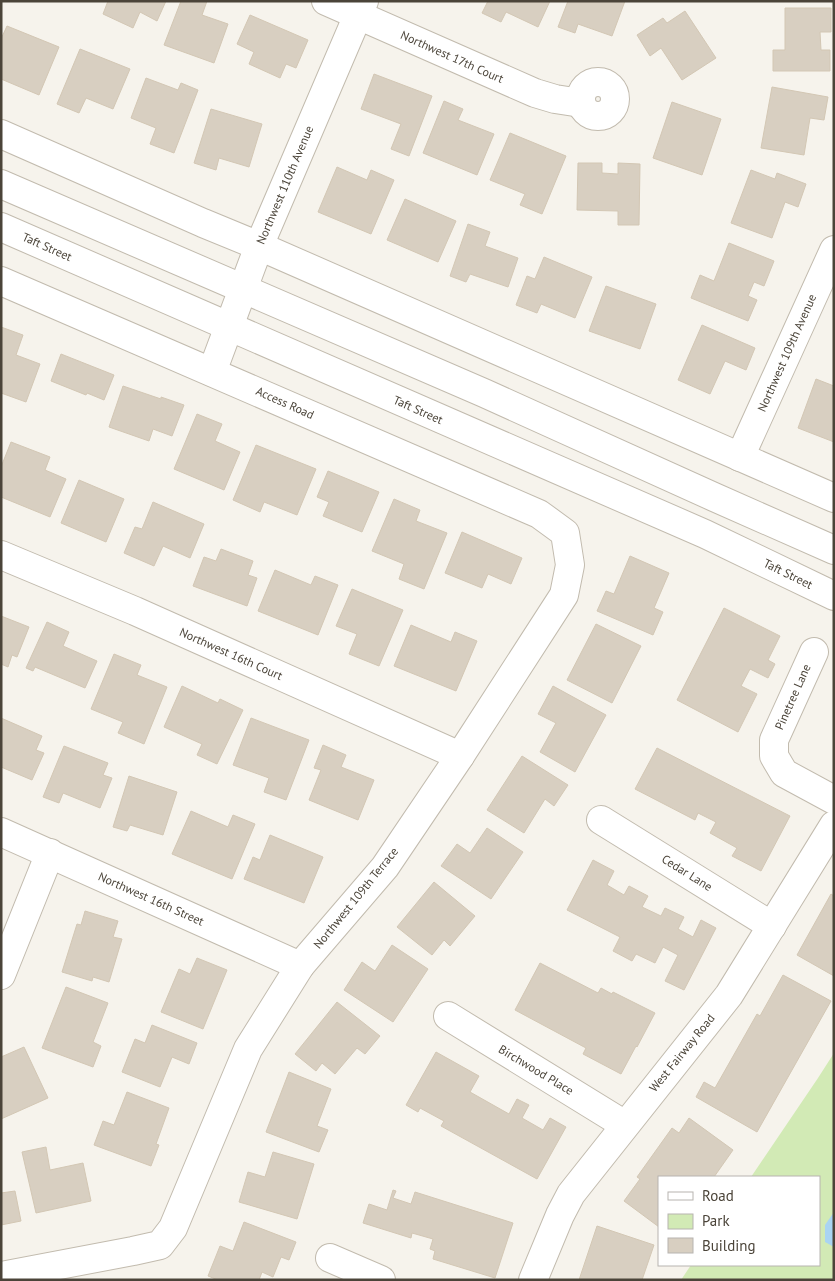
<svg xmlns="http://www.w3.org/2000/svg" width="835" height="1281" font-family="'PT Sans',sans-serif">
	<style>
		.green { fill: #d2eab5 }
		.water { fill: #a9d4f2 }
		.building { fill: #d8cfc1; stroke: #d3c7b4 }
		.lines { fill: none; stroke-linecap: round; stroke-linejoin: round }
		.minor-casing { stroke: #c2bbae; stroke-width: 30 }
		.minor { stroke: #fff; stroke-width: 28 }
		.labels { text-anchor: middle; stroke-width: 4; stroke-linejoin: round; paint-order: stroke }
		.street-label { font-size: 12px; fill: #4b4439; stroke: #fff }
	</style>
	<rect width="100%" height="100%" fill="#f6f3ec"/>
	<polygon class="green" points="834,1053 834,1280 681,1280 691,1265 819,1265 819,1177 751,1177 818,1078"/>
	<polygon class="water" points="834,1212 834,1247 825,1242 825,1225"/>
	<g class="building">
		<polygon points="108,1 166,1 157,21 140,12 133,28 103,14"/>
		<polygon points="181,1 207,1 202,15 228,24 214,63 164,45"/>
		<polygon points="488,1 550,1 538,27 506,12 501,22 482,13"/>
		<polygon points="568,1 625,1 612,36 578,24 575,33 558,27"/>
		<polygon points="785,8 831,8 831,32 820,32 821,50 830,50 830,71 773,71 773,50 785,50"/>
		<polygon points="685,11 716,58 682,80 661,48 650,56 637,35 663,18 667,23"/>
		<polygon points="250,15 308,40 296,68 286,64 280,78 249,64 254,52 237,44"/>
		<polygon points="7,26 59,47 39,95 1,79 1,39"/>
		<polygon points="80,49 130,69 113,109 86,98 79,113 57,104"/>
		<polygon points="374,74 432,96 409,156 391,149 401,124 361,109"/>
		<polygon points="146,78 178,90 181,83 198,90 174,153 150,144 156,128 131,118"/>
		<polygon points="772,87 828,97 824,120 810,118 804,155 761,148"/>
		<polygon points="444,101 463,109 458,120 494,134 477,175 423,153"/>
		<polygon points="672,102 721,119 702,175 653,158"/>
		<polygon points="211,109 262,124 249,167 219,158 216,170 194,163"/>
		<polygon points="510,133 566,156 542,214 520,205 525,194 490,180"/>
		<polygon points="578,163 602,163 602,173 618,174 618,163 640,164 639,225 618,225 618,211 577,210"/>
		<polygon points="337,167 367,180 371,170 394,180 371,234 318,212"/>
		<polygon points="751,170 775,179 777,173 806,184 798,207 785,202 772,238 731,223"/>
		<polygon points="405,199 456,221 438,262 387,240"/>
		<polygon points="468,224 490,232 485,246 518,258 508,287 470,274 466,282 450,276"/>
		<polygon points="729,243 774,261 764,286 754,282 748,296 757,300 748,321 691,298 700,275 714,281"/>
		<polygon points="544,257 592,277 575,318 541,304 537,313 516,305 527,276 535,279"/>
		<polygon points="606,286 656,304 640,349 589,331"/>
		<polygon points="702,325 755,348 746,370 725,361 710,394 678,380"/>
		<polygon points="1,327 23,335 16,355 40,364 26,402 1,393"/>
		<polygon points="61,354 114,375 104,400 87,393 86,395 51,381"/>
		<polygon points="816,379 834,386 834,442 798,428"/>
		<polygon points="123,386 161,399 161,397 184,405 172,436 153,429 149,441 109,427"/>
		<polygon points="197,414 222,424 215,441 240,452 224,490 174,469"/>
		<polygon points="11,442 50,457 45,470 66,479 50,517 1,497 1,467"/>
		<polygon points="256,445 316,469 297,515 264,502 260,512 233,500"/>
		<polygon points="328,471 379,492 362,532 323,516 329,502 317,497"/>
		<polygon points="79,480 124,499 106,542 61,523"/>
		<polygon points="394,499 420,510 416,521 447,533 424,589 399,579 404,564 372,551"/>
		<polygon points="153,502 204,524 190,558 163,546 154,566 124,553 135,527 142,529"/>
		<polygon points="462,532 522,558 511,584 488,574 482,588 445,573"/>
		<polygon points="221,549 253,561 248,575 257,578 247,606 193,586 204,557 216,561"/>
		<polygon points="630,556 669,573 654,608 663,612 653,635 597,611 606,591 614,594"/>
		<polygon points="275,570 311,585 315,576 338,585 318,635 258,611"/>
		<polygon points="352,589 403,610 379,666 349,654 357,634 336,626"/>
		<polygon points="724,608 780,636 768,660 775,664 768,678 750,669 741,686 757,694 738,732 677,700"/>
		<polygon points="1,616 29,627 17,657 12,655 8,667 1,664"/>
		<polygon points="47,622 69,632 63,646 97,661 85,688 35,667 33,671 26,668"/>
		<polygon points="596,624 641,646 612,703 567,680"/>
		<polygon points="411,625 451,642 455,632 477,641 456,691 394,666"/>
		<polygon points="114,654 141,665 137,675 167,687 144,744 118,733 123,722 91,709"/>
		<polygon points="182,686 218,703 220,699 243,710 217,764 197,755 202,744 164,727"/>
		<polygon points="553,686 606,715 575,772 540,752 556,723 538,714"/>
		<polygon points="1,718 42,736 36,750 44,753 32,780 1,767"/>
		<polygon points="251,718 309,740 286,800 264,792 269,778 233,765"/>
		<polygon points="323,745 346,755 341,767 374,780 358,820 309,800 321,770 314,768"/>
		<polygon points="64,746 108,763 103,775 112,778 100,808 63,793 59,803 43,797"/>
		<polygon points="657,748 790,816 761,871 732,856 737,848 710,833 716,822 698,813 695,820 635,789"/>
		<polygon points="522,756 568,785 554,806 545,799 524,833 487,810"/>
		<polygon points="129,776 177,792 163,835 130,825 127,831 113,827"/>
		<polygon points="191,811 228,827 233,815 255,824 232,879 172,854"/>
		<polygon points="487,828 523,852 491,899 441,866 457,844 470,853"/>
		<polygon points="270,835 323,857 304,903 244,879 253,857 260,860"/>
		<polygon points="593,860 614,871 607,885 624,895 629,886 648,896 642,907 661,916 665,908 684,917 678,929 693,937 701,920 716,928 684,990 665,981 678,955 663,947 655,963 636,954 632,961 613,951 620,937 567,910"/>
		<polygon points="434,882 475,916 450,946 444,940 432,955 397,927"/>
		<polygon points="831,894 834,896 834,976 797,955"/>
		<polygon points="85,911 118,921 113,937 122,939 109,982 93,977 92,981 62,972 77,924 81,925"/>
		<polygon points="392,945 428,969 393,1022 344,990 362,962 375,971"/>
		<polygon points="197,958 227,970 203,1029 161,1012 179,969 190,974"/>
		<polygon points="540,963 598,993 601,988 612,994 613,992 655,1013 637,1047 636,1046 621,1074 583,1054 586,1048 515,1010"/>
		<polygon points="783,975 831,1001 757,1132 696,1097 704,1082 715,1088 757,1014 760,1016"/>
		<polygon points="66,987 108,1003 93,1042 101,1046 93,1067 42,1048"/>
		<polygon points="337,1002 380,1036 365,1054 357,1048 335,1074 322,1063 316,1071 295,1054"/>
		<polygon points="152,1025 197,1043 189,1064 172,1057 160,1087 122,1072 135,1039 145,1043"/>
		<polygon points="24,1047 48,1098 1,1119 1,1057"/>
		<polygon points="436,1052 479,1076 470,1092 509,1114 517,1099 529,1105 522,1118 543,1130 550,1118 566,1127 537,1179 441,1126 444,1121 420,1108 418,1112 406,1105"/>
		<polygon points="289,1072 331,1089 317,1126 328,1130 319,1152 266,1132"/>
		<polygon points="127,1092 169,1108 156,1144 159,1145 151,1166 94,1145 103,1121 114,1125"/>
		<polygon points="689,1118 733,1150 714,1177 659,1177 659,1227 624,1201 640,1179 637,1177 672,1128 679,1133"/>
		<polygon points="46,1147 50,1170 83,1163 91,1201 36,1213 22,1152"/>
		<polygon points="273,1152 314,1164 297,1219 239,1202 248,1172 265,1177"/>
		<polygon points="393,1190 396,1191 393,1198 411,1204 415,1192 513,1223 495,1278 433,1259 435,1251 430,1249 433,1239 412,1233 411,1238 363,1223 369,1204 387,1210"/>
		<polygon points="15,1191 21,1221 1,1225 1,1193"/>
		<polygon points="244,1222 296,1242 289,1260 281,1257 273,1277 262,1272 259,1280 218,1280 208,1276 220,1246 233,1251"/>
		<polygon points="597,1226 654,1245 642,1280 579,1280"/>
	</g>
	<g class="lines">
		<g class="minor-casing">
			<g id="minor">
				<polyline points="326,1 535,93 555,99 581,103"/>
				<circle cx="598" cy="99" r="17"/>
				<polyline points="1,134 203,223 259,246 834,498"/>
				<polyline points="1,184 484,393 714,497 834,550"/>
				<polyline points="1,227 705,534 834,596"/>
				<polyline points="1,281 539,514 565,533 570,565 564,595 460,756 385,867 300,966 248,1049 173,1228 160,1245 133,1251 1,1276"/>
				<polyline points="212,372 259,246 364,1"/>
				<polyline points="740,457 834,250"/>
				<polyline points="1,555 135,611 460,756"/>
				<polyline points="814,652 774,740 774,756 784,773 834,800"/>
				<polyline points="601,820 772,926"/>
				<polyline points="1,832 300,966"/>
				<polyline points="1,975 50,853"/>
				<polyline points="448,1016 625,1125"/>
				<polyline points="330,1258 381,1280"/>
				<polyline points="533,1280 560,1215 571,1194 729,995 834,825"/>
			</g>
		</g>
		<use href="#minor" class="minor"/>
	</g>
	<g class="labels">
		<g class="street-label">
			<text transform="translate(452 57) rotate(24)" y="4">Northwest 17th Court</text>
			<text transform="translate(285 185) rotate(-67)" y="4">Northwest 110th Avenue</text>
			<text transform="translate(47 247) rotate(24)" y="4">Taft Street</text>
			<text transform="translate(787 353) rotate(-66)" y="4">Northwest 109th Avenue</text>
			<text transform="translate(285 403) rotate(24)" y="4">Access Road</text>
			<text transform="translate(418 410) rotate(24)" y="4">Taft Street</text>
			<text transform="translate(788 574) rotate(26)" y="4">Taft Street</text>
			<text transform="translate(231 654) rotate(24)" y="4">Northwest 16th Court</text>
			<text transform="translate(793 697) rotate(-66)" y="4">Pinetree Lane</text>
			<text transform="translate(687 873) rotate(32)" y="4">Cedar Lane</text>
			<text transform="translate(356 898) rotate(-51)" y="4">Northwest 109th Terrace</text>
			<text transform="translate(151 899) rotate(24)" y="4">Northwest 16th Street</text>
			<text transform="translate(682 1053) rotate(-51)" y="4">West Fairway Road</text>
			<text transform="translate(536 1070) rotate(31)" y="4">Birchwood Place</text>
		</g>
	</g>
	<rect width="835" height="1281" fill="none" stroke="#4b4439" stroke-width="5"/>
	<rect x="658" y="1176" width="162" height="90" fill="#ffffff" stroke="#b7b4b0"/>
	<rect x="668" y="1192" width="25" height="8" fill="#ffffff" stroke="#b7b4b0"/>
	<text x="702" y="1201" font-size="15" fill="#4b4439">Road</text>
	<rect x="668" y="1214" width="25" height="15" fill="#d2eab5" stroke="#b7b4b0"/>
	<text x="702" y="1226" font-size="15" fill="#4b4439">Park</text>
	<rect x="668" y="1238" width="25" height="15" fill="#d8cfc1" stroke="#b7b4b0"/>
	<text x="702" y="1251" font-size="15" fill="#4b4439">Building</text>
</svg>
